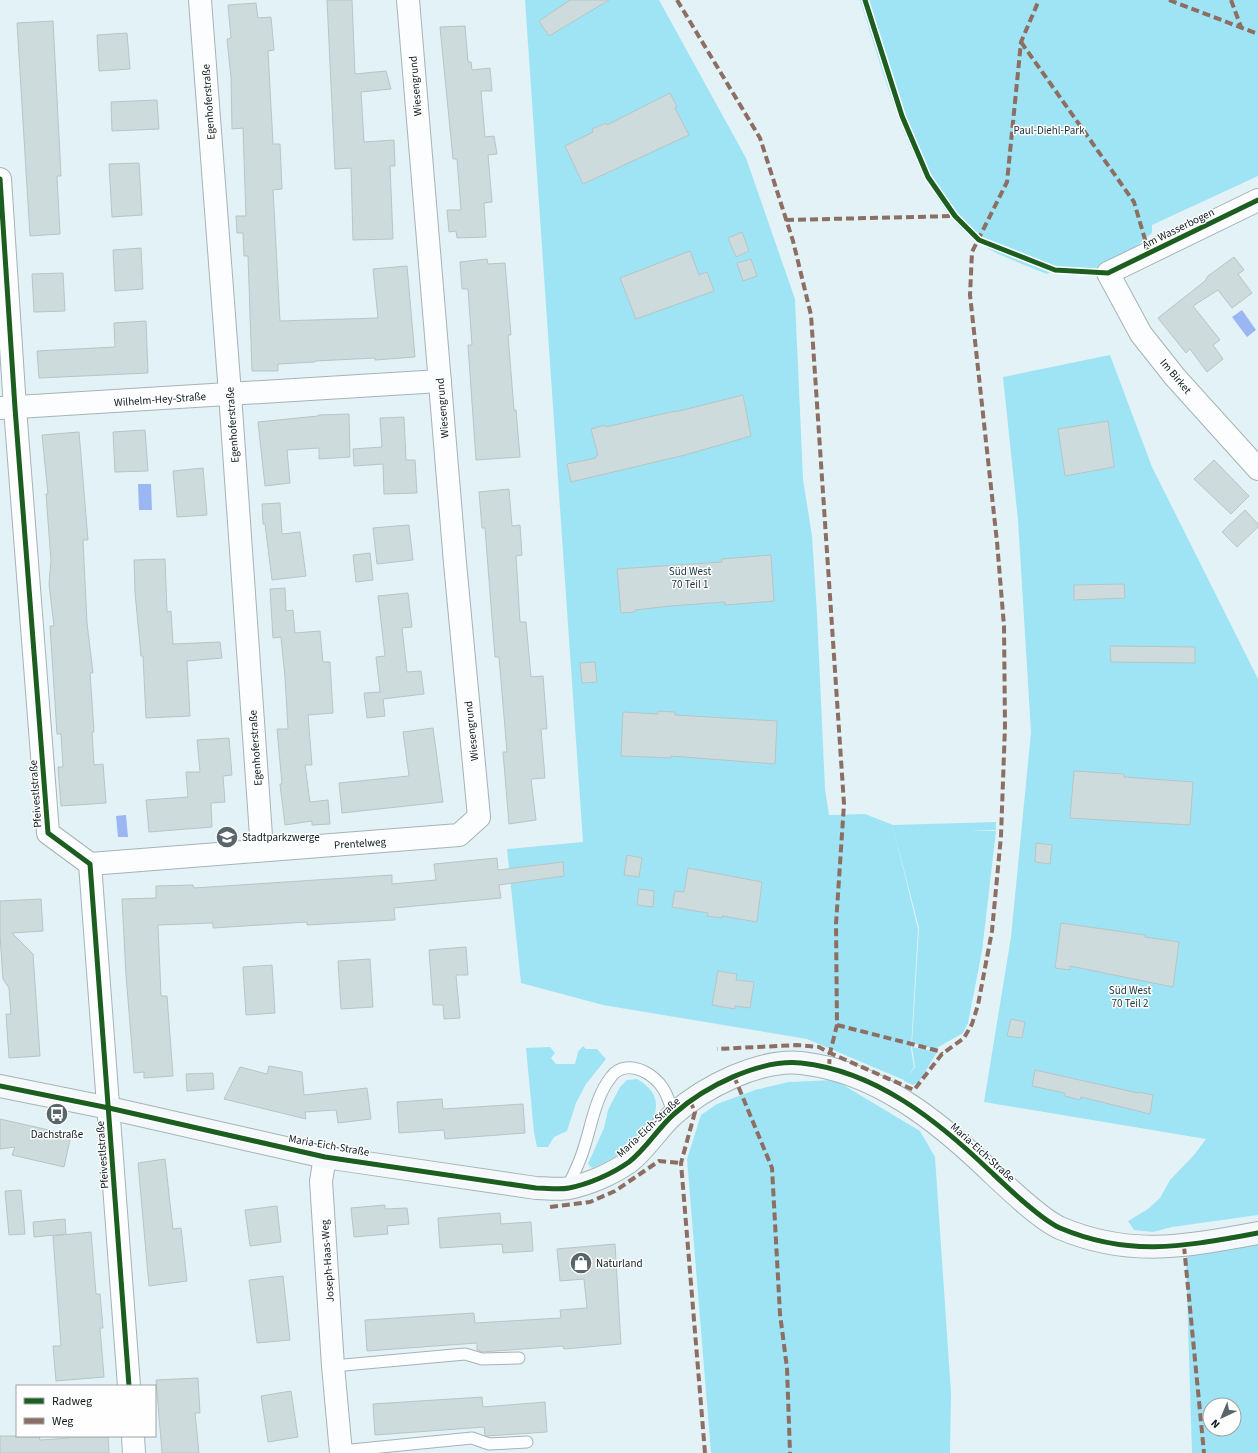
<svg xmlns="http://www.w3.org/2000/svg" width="1258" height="1453" font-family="'Source Sans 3',sans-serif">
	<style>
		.green { fill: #9ee4f5; fill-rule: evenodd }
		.water { fill: #9bb7f3 }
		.building { fill: #cddbdc; stroke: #b8c5c6 }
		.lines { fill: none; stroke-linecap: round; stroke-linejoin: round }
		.lane-casing { stroke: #a6b3b6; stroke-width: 13 }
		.street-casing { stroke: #a6b3b6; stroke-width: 24 }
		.secondary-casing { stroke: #a6b3b6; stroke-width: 24 }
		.lane { stroke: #fbfdfe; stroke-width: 11 }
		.street { stroke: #fbfdfe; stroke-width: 22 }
		.secondary { stroke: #f4f8fa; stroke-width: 22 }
		.quiet { stroke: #8d6e63; stroke-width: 4; stroke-dasharray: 8 4; stroke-linecap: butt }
		.cycleway-casing { stroke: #fefefe; stroke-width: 8 }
		.cycleway { stroke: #1b5e20; stroke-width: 5 }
		.labels { text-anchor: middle; stroke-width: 3; stroke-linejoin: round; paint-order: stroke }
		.street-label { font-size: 11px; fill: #0d1a1d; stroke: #fefefe }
		.park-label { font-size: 11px; fill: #1c343a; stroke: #fefefe }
		.poi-label { font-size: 11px; fill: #0d1a1d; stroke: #fefefe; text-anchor: start }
	</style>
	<rect width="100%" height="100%" fill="#e3f2f6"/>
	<g class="green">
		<polygon points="525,0 659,0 746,158 795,299 803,479 812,536 817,614 825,789 829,815 865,814 893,825 996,822 996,830 969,831 996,831 982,951 968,1023 963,1033 935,1049 912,1043 919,928 893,827 918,929 911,1049 914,1067 907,1077 915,1067 912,1047 937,1052 919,1082 913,1085 904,1081 904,1080 807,1039 603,1005 521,983 507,849 583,842"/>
		<path d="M 860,0 L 1258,0 L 1258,176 L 1152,225 L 1152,233 L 1133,249 L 1093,272 L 1055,270 L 1047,274 C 1019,262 988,253 966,233 C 911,182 883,70 860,0 Z"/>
		<polygon points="1110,355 1152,467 1258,679 1258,1215 1172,1227 1153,1232 1134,1230 1128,1221 1148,1209 1160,1198 1170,1180 1194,1155 1206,1139 984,1102 1011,937 1031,732 1018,520 1003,377"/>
		<polygon points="583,1046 586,1049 597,1049 606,1059 586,1084 576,1103 567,1131 554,1137 548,1147 537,1147 534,1132 526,1048 550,1047 555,1053 551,1058 556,1064 575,1064 578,1052"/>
		<path d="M 637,1079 C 688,1108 624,1157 592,1168 L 588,1164 L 604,1128 L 608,1110 L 620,1087 L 627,1080 Z"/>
		<polygon points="835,1080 920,1131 935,1157 951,1393 950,1453 711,1453 687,1159 701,1115 717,1104 755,1090 789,1082"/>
		<path d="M 1258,1240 L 1258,1453 L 1192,1453 L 1186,1258 L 1199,1252 ZM 1210,1405 L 1234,1405 L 1234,1429 L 1210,1429 Z"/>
	</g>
	<g class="water">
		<polygon points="1242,310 1256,330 1247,337 1232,317"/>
		<polygon points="138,484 151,484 152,510 139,510"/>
		<polygon points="126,815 128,837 118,837 116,816"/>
	</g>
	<g class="building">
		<polygon points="327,0 352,0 355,74 386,71 391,89 361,92 364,142 394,140 395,166 390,166 393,239 353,240 351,168 335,169"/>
		<polygon points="570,0 609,0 549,36 539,21"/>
		<polygon points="256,3 258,18 271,17 274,50 268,51 273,144 280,144 282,189 273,190 280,321 378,318 373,269 407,266 415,357 375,360 375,358 315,361 315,362 278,364 278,371 252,371 248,256 244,256 243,233 237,233 236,216 246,216 243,128 232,129 231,78 227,39 231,38 228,5"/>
		<polygon points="53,21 61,176 57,176 60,234 30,236 17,23"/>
		<polygon points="465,26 468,62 471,62 472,70 490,68 492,91 481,91 485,137 494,136 497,154 488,155 492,202 484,203 486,237 457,238 456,231 449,232 447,210 461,210 457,159 453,159 440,27"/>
		<polygon points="127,33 130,69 99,71 97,35"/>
		<polygon points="670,93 677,107 675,108 689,135 583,184 565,146 593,132 592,129 606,123 607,125"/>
		<polygon points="157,100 159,129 112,131 111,102"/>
		<polygon points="139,163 142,215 112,217 109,164"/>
		<polygon points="742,232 749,251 736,257 728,238"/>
		<polygon points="141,248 143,289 115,291 113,250"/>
		<polygon points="690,251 699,275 707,272 714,291 636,319 620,278"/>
		<polygon points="1234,257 1244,270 1238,274 1252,293 1232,308 1218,290 1193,306 1220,340 1213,345 1223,359 1207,372 1190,349 1186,353 1158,318 1205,281 1208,276"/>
		<polygon points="487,259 488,264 505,263 511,335 508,335 514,410 516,410 520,457 476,460 468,345 472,345 468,289 462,289 460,262"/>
		<polygon points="751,259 757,276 743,281 737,263"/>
		<polygon points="63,273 65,311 34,312 32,274"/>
		<polygon points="146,321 148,373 39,378 37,351 115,347 114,323"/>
		<polygon points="743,395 751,436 685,455 571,482 567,464 596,458 596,456 598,455 591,429 605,425 606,427 675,411 675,412"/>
		<polygon points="349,414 350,457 319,459 319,448 287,450 290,483 265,486 258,422 318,416 318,415"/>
		<polygon points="404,417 406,460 415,460 417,493 384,494 383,464 354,466 353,449 382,447 380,418"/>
		<polygon points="1108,421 1114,467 1065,476 1058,429"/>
		<polygon points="145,430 148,471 115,472 113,432"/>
		<polygon points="79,432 88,540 83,540 87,623 93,673 90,673 94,732 92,732 94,765 103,764 106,803 61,806 58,767 63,767 61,734 57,734 50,626 54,626 49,584 51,561 46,494 48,494 42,435"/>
		<polygon points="1214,460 1249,496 1231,514 1194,479"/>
		<polygon points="203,468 207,515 177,517 173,471"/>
		<polygon points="509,489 512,526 520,525 522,555 516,556 520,622 526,622 531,677 543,676 547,729 541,729 545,778 531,779 536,820 509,824 503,752 507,752 499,657 495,657 485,528 482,528 479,492"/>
		<polygon points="280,503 282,534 300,532 306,576 272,580 265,524 263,524 262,504"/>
		<polygon points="1245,510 1258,524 1258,527 1237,547 1222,532"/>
		<polygon points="409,525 413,560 377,564 373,528"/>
		<polygon points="370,553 373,580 356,582 353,555"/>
		<polygon points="771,555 774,601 725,605 725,602 670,606 635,610 635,612 621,613 617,569 722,562 722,559"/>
		<polygon points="165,559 167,612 171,611 173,644 220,642 222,658 187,661 190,716 146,718 143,656 141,656 135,592 134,560"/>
		<polygon points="1124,584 1125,598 1074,600 1074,585"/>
		<polygon points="285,588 286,611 293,610 295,633 320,631 323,662 330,662 333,713 308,715 312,765 305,765 310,802 328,800 330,824 312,825 312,821 285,825 280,784 282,784 277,729 288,729 285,677 281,637 273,638 270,589"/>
		<polygon points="408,593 412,627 402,628 407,672 421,671 424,694 383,699 385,716 367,718 364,693 380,692 376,657 385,656 378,596"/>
		<polygon points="1110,646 1195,647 1195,663 1111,662"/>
		<polygon points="595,662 597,682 582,683 580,663"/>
		<polygon points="658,711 675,712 675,715 777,721 775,764 671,756 671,758 621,756 623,712 658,714"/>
		<polygon points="433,728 443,802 342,813 339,783 409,776 403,732"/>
		<polygon points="229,738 232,775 223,776 225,802 211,803 212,827 149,832 146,800 188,797 186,772 200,772 197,740"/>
		<polygon points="1074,771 1124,774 1124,777 1193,782 1190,825 1070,818"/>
		<polygon points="1036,843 1052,845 1050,864 1035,862"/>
		<polygon points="627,855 642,858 639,877 624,875"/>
		<polygon points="497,858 498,870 563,862 564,876 499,885 501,898 394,908 395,920 307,925 307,922 213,928 213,923 158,925 161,996 167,996 173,1076 144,1078 144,1072 134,1073 126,975 122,899 156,898 156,886 193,885 194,888 392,875 392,884 436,880 434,864"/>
		<polygon points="688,868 762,882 757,922 722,916 722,918 707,916 708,913 672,907 675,891 684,892"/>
		<polygon points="639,889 654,891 653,907 637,905"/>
		<polygon points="41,899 43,931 12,933 33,954 40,1056 9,1058 6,1014 11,1014 9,988 3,979 0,935 0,901"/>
		<polygon points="1061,923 1145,935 1145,937 1179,942 1173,987 1070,966 1070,970 1055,968"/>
		<polygon points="466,947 468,975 456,975 460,1018 444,1019 443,1005 433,1005 429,950"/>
		<polygon points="370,959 373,1007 341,1009 338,961"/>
		<polygon points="272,965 275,1013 246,1015 243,967"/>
		<polygon points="718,971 737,974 736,980 754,982 750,1008 735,1006 735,1009 712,1005"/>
		<polygon points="1011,1019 1025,1022 1022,1038 1007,1036"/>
		<polygon points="269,1066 302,1072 304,1095 367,1088 371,1119 338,1123 336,1110 305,1112 306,1119 224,1099 240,1067 267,1074"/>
		<polygon points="1035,1070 1138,1093 1138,1092 1153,1095 1150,1114 1081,1097 1080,1100 1065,1096 1065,1093 1032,1086"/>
		<polygon points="213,1073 214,1089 187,1091 186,1074"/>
		<polygon points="442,1099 443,1109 523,1104 525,1133 445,1139 444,1130 399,1133 397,1102"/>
		<polygon points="0,1119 71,1135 64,1167 12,1155 15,1147 0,1149"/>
		<polygon points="165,1159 173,1229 181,1228 187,1281 149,1286 138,1163"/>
		<polygon points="21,1190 25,1234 9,1235 5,1191"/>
		<polygon points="385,1205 385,1209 407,1208 409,1224 387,1226 388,1234 354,1237 351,1208"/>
		<polygon points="277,1206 281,1242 250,1246 245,1210"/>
		<polygon points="500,1213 501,1224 531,1222 533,1251 503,1253 502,1244 440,1248 438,1218"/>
		<polygon points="65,1219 66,1234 34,1237 33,1222"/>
		<polygon points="91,1232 96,1294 100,1294 103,1328 100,1328 104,1377 56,1381 53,1346 61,1346 53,1236"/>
		<polygon points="615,1244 621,1344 564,1349 563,1346 482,1352 477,1350 477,1343 367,1351 365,1320 474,1313 475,1323 561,1318 560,1310 587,1308 584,1279 560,1281 557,1249"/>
		<polygon points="283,1276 290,1340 257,1343 249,1280"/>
		<polygon points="198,1378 200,1413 195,1413 199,1453 162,1453 156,1380"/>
		<polygon points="291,1391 298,1437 268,1442 261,1396"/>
		<polygon points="482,1397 483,1407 545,1402 547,1432 487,1436 485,1435 484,1427 375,1435 373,1404"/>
		<polygon points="0,1436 39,1436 40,1440 69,1438 69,1436 108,1436 109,1453 0,1453"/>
	</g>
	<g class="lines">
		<g class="lane-casing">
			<g id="lane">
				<path d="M 567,1188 C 573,1176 579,1164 583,1151 C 591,1128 595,1097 611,1077 C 619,1066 632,1066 643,1071 C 662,1080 668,1095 673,1114"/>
				<polyline points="333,1366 465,1354 482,1359 519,1358"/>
				<polyline points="341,1451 472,1438 489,1444 527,1442"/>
			</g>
		</g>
		<g class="street-casing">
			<g id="street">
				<polyline points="200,0 230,394 262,850"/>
				<polyline points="0,179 15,408 48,833 90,864 129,1386"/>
				<polyline points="1258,200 1108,273 1141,334 1175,377 1258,469"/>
				<polyline points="1,408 440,381"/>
				<polyline points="90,864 459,835 479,817 455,563 408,0"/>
				<polyline points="325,1157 321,1181 333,1366 341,1453"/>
				<polyline points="133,1436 134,1453"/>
			</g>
		</g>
		<g class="secondary-casing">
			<path id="secondary" d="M 0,1086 L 109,1108 L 325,1157 L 536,1188 C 547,1188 559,1190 569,1188 C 589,1184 612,1174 629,1162 C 646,1149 658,1128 674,1114 C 704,1087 759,1059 801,1063 C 876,1071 938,1121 990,1171 C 1007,1187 1040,1219 1060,1228 C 1131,1258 1186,1246 1258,1233"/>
		</g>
		<use href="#lane" class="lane"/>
		<use href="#street" class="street"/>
		<use href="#secondary" class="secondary"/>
		<g class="quiet">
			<polyline points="677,0 760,138 793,241 811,315 844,804 836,924 837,1025 830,1053 819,1047 797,1045 717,1049"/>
			<polyline points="1169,0 1258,34"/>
			<polyline points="1231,0 1241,27"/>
			<polyline points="1021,42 1134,202 1149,253"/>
			<polyline points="786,220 955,216"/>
			<polyline points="837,1025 939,1051 942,1054"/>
			<polyline points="829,1067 830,1053 914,1090 942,1054 964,1038 972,1024 978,1005 992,931 1001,836 1005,726 1004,626 997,542 970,295 972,252 1007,182 1021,42 1039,0"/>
			<polyline points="734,1076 772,1168 780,1314 787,1368 790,1453"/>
			<polyline points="690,1101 695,1112 681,1163 705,1453"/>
			<polyline points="550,1207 590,1202 615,1191 659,1161 681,1163"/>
			<polyline points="1184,1246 1204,1453"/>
		</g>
		<g class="cycleway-casing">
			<g id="cycleway">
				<polyline points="865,0 902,116 928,177 955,216 979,240 1055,270 1108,273 1258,200"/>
				<polyline points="0,179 15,408 48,833 90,864 129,1386"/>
				<path d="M 0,1086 L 109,1108 L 325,1157 L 536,1188 C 547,1188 559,1190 569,1188 C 589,1184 612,1174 629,1162 C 646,1149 658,1128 674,1114 C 704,1087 759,1059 801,1063 C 876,1071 938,1121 990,1171 C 1007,1187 1040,1219 1060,1228 C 1131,1258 1186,1246 1258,1233"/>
			</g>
		</g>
		<use href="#cycleway" class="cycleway"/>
	</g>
	<defs>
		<g id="school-disc" transform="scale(1.15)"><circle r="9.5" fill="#586669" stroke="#fefefe"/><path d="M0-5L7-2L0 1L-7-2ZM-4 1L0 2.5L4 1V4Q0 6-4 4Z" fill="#fff"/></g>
		<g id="bus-disc" transform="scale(1.15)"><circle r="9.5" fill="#586669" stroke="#fefefe"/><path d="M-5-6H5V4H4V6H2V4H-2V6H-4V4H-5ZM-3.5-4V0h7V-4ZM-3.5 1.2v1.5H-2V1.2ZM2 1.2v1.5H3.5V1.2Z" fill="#fff"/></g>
		<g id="shop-disc" transform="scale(1.15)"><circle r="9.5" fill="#586669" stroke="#fefefe"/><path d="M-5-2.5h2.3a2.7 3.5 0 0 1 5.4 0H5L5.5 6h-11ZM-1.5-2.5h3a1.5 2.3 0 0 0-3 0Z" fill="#fff"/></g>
	</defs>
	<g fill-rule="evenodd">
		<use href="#school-disc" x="227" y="837"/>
		<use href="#bus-disc" x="57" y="1114"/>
		<use href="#shop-disc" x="581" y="1263"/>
	</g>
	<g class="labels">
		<g class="street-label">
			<text transform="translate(415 86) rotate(-95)" y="4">Wiesengrund</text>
			<text transform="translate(208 102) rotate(-94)" y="4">Egenhoferstraße</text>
			<text transform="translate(1178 228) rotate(-26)" y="4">Am Wasserbogen</text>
			<text transform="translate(1176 376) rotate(50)" y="4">Im Birket</text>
			<text transform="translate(160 399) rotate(-4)" y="4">Wilhelm-Hey-Straße</text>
			<text transform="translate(442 408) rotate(-95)" y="4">Wiesengrund</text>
			<text transform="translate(232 425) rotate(-94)" y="4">Egenhoferstraße</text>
			<text transform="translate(471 731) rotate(-96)" y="4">Wiesengrund</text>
			<text transform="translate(255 748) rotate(-94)" y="4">Egenhoferstraße</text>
			<text transform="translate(35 794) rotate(-94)" y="4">Pfeivestlstraße</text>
			<text transform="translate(360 843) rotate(-4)" y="4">Prentelweg</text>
			<text transform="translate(648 1127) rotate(-43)" y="4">Maria-Eich-Straße</text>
			<text transform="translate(329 1145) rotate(10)" y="4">Maria-Eich-Straße</text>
			<text transform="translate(983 1152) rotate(42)" y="4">Maria-Eich-Straße</text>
			<text transform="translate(102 1155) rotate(-94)" y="4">Pfeivestlstraße</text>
			<text transform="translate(327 1261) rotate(-94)" y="4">Joseph-Haas-Weg</text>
		</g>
		<g class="park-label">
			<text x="1049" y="134">Paul-Diehl-Park</text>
			<text x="690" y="575">Süd West<tspan x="690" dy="13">70 Teil 1</tspan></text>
			<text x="1130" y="994">Süd West<tspan x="1130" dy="13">70 Teil 2</tspan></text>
		</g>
		<g class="poi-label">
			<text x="242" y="841">Stadtparkzwerge</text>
			<text x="57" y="1138" text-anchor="middle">Dachstraße</text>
			<text x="596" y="1267">Naturland</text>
		</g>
	</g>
	<rect x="16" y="1385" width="140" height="52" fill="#fefefe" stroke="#9ea3a4"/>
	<rect x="24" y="1398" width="20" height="6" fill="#1b5e20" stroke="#9ea3a4"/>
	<text x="52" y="1405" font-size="12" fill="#0d1a1d">Radweg</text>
	<rect x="24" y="1418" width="20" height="6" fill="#8d6e63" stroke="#9ea3a4"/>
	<text x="52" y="1425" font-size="12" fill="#0d1a1d">Weg</text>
	<g transform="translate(1222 1417) rotate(224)"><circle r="19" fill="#fefefe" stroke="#9ea3a4"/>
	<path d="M0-3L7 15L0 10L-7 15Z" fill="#586669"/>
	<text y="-6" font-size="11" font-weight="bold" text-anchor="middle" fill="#0d1a1d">N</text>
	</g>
</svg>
